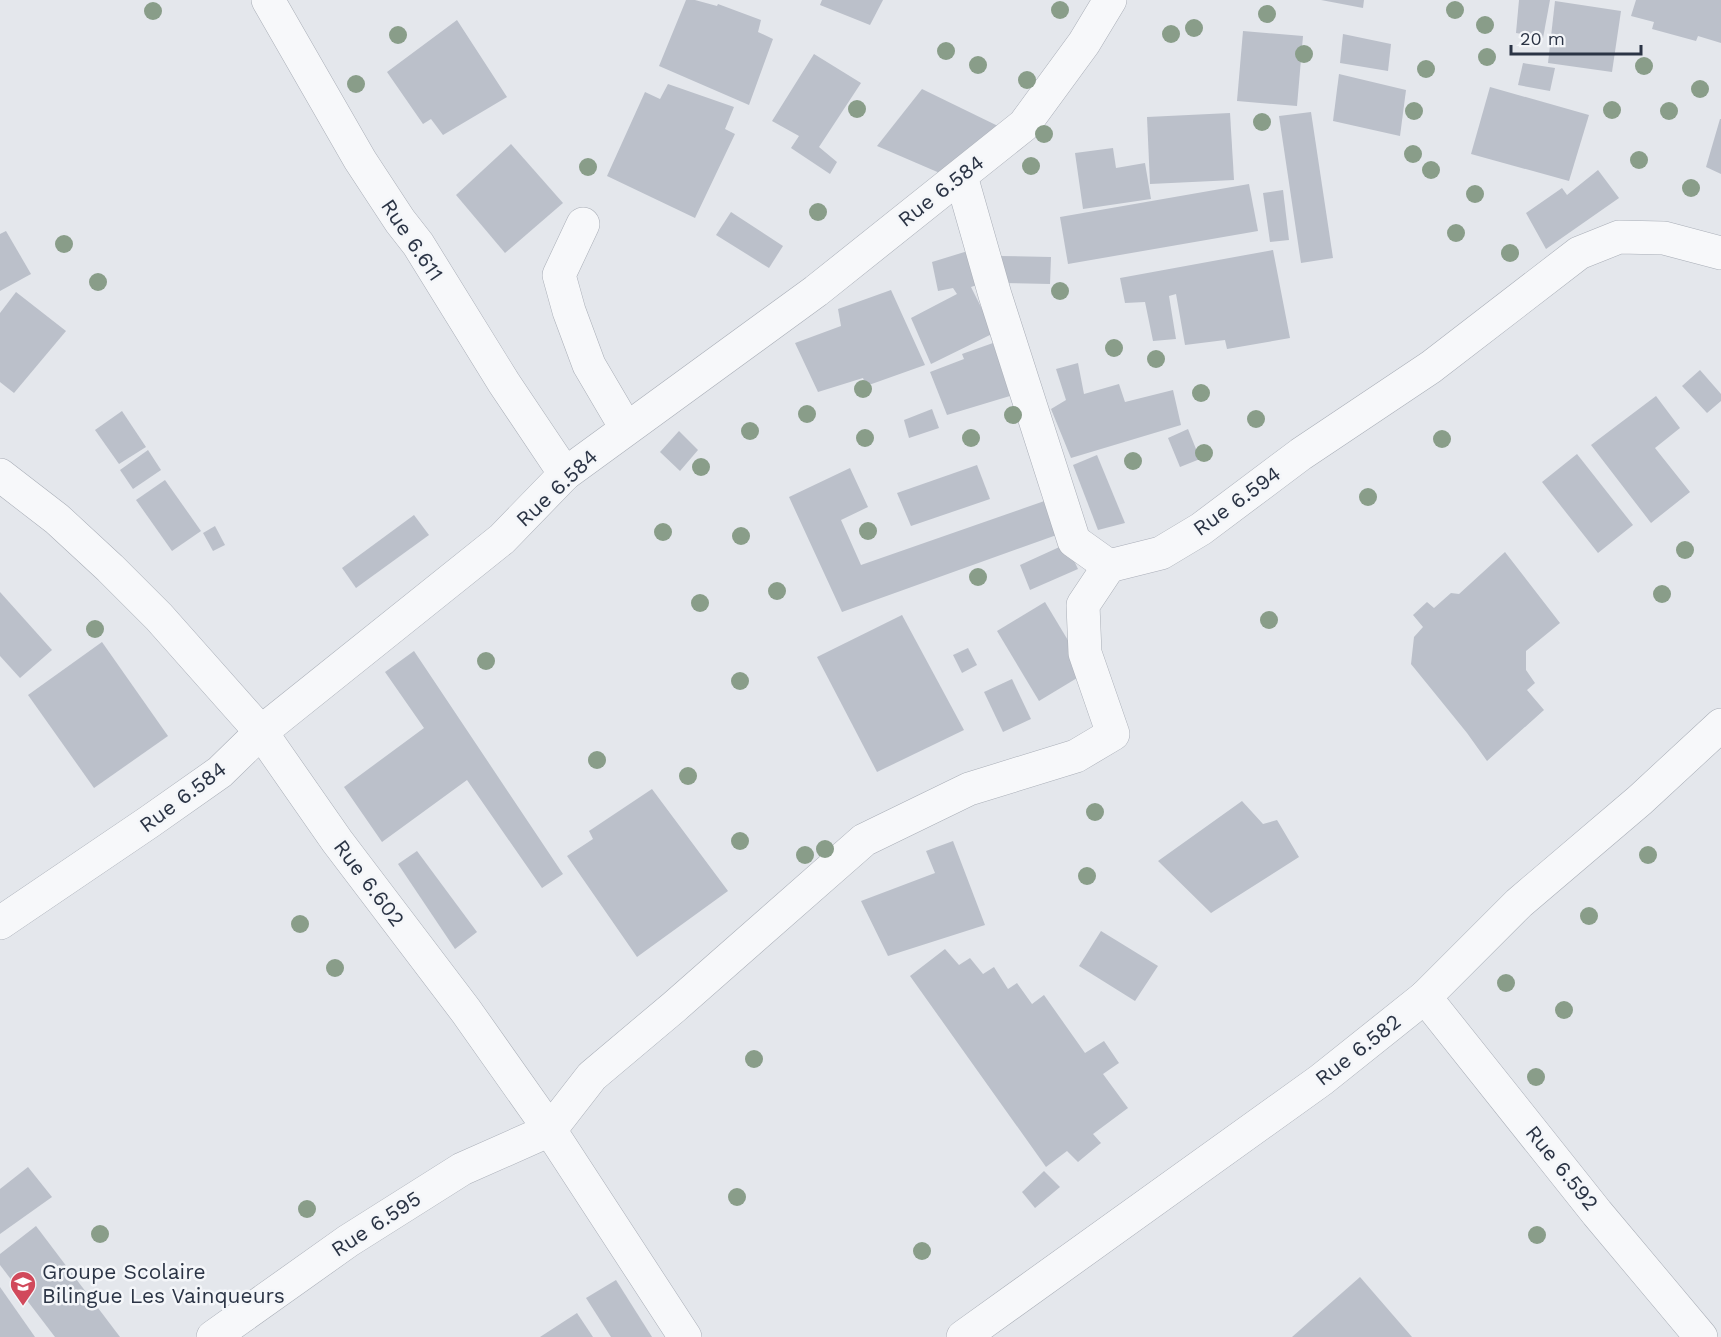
<svg xmlns="http://www.w3.org/2000/svg" width="1721" height="1337" font-family="'Work Sans',sans-serif">
	<style>
		.building { fill: #bbc0ca }
		.lines { fill: none; stroke-linecap: round; stroke-linejoin: round }
		.minor-casing { stroke: #a9aeb7; stroke-width: 34 }
		.minor { stroke: #f7f8fa; stroke-width: 33 }
		.tree { fill: #899d89 }
		.labels { text-anchor: middle; stroke-width: 5; stroke-linejoin: round; paint-order: stroke }
		.street-label { font-size: 21px; fill: #2b3445; stroke: #f4f6f9 }
		.poi-label { font-size: 21px; fill: #2b3445; stroke: #f4f6f9; text-anchor: start }
	</style>
	<rect width="100%" height="100%" fill="#e4e7ec"/>
	<g class="building">
		<polygon points="686,0 695,0 717,6 718,4 761,20 758,32 773,39 749,105 659,66"/>
		<polygon points="822,0 883,0 870,25 820,5"/>
		<polygon points="1321,0 1364,0 1363,8"/>
		<polygon points="1519,0 1550,0 1543,38 1516,33"/>
		<polygon points="1636,0 1721,0 1721,43 1698,36 1696,41 1652,29 1654,22 1631,16"/>
		<polygon points="1555,1 1621,11 1612,72 1548,63"/>
		<polygon points="457,20 507,97 443,135 431,119 423,124 387,72"/>
		<polygon points="1243,31 1303,36 1297,106 1237,101"/>
		<polygon points="1343,34 1391,44 1388,71 1340,63"/>
		<polygon points="814,54 861,83 819,147 837,162 830,174 791,148 799,136 772,121"/>
		<polygon points="1523,63 1555,68 1550,91 1518,85"/>
		<polygon points="1339,74 1406,90 1400,136 1333,121"/>
		<polygon points="668,84 734,107 725,129 735,134 695,218 607,176 645,92 660,99"/>
		<polygon points="1490,87 1589,115 1569,181 1471,154"/>
		<polygon points="922,89 998,126 942,174 877,146"/>
		<polygon points="1311,112 1333,258 1301,263 1279,116"/>
		<polygon points="1230,113 1234,180 1150,184 1147,117"/>
		<polygon points="1720,119 1721,119 1721,174 1706,167"/>
		<polygon points="511,144 563,203 505,253 456,195"/>
		<polygon points="1113,148 1116,168 1145,163 1151,199 1083,209 1075,153"/>
		<polygon points="1598,170 1619,198 1546,249 1526,213 1562,188 1567,195"/>
		<polygon points="1249,184 1258,231 1068,264 1060,217"/>
		<polygon points="1283,190 1289,240 1270,242 1263,193"/>
		<polygon points="731,212 783,246 769,268 716,235"/>
		<polygon points="6,231 31,274 0,291 0,234"/>
		<polygon points="971,250 980,284 971,287 994,333 931,364 911,318 957,294 953,288 938,291 932,262"/>
		<polygon points="1273,250 1290,338 1227,349 1225,340 1185,345 1176,294 1169,296 1176,339 1153,341 1145,302 1125,303 1120,278"/>
		<polygon points="1000,256 1051,257 1050,284 1000,283"/>
		<polygon points="891,290 925,365 866,386 863,378 818,392 795,343 841,326 838,309"/>
		<polygon points="16,292 66,331 14,393 0,382 0,313"/>
		<polygon points="993,343 1010,396 947,415 930,372 964,359 962,354"/>
		<polygon points="1078,363 1084,394 1119,384 1125,402 1173,390 1181,425 1071,458 1051,409 1066,400 1056,369"/>
		<polygon points="1700,370 1721,394 1721,401 1707,413 1682,386"/>
		<polygon points="1656,396 1680,428 1655,448 1690,492 1651,523 1591,445"/>
		<polygon points="932,409 939,428 909,438 904,420"/>
		<polygon points="122,411 146,447 119,464 95,430"/>
		<polygon points="1188,429 1200,459 1180,467 1168,438"/>
		<polygon points="679,431 698,450 680,471 660,452"/>
		<polygon points="148,450 161,470 133,489 120,470"/>
		<polygon points="1577,454 1633,525 1598,553 1542,482"/>
		<polygon points="1097,455 1125,523 1098,530 1073,465"/>
		<polygon points="977,465 990,499 911,526 897,493"/>
		<polygon points="850,468 868,507 841,520 861,565 1053,498 1065,532 842,612 789,497"/>
		<polygon points="165,480 201,531 172,551 136,500"/>
		<polygon points="414,515 429,535 356,588 342,568"/>
		<polygon points="215,526 225,545 213,551 203,533"/>
		<polygon points="1066,544 1078,569 1030,590 1020,565"/>
		<polygon points="1505,552 1560,623 1526,651 1526,670 1535,683 1527,690 1544,710 1487,761 1467,733 1411,664 1414,637 1423,627 1413,615 1427,602 1434,608 1451,593 1459,594"/>
		<polygon points="0,592 52,650 20,678 0,656"/>
		<polygon points="1045,602 1087,672 1039,701 997,631"/>
		<polygon points="902,615 964,730 877,772 817,657"/>
		<polygon points="102,642 168,736 94,788 28,695"/>
		<polygon points="968,648 977,665 962,673 953,655"/>
		<polygon points="414,651 563,874 542,888 467,780 382,842 344,787 424,728 385,672"/>
		<polygon points="1012,679 1031,719 1003,732 984,692"/>
		<polygon points="652,789 728,891 637,957 567,856 593,839 589,831"/>
		<polygon points="1242,801 1263,824 1277,820 1299,857 1211,913 1158,861"/>
		<polygon points="953,841 985,925 888,956 861,901 935,873 926,851"/>
		<polygon points="417,851 477,932 455,949 398,864"/>
		<polygon points="1101,931 1158,966 1135,1001 1079,966"/>
		<polygon points="945,949 959,965 970,958 983,974 994,967 1008,989 1017,983 1032,1004 1044,995 1085,1053 1104,1041 1119,1063 1103,1074 1128,1108 1093,1134 1101,1143 1078,1162 1067,1151 1046,1167 910,976"/>
		<polygon points="28,1167 52,1197 0,1234 0,1189"/>
		<polygon points="1044,1171 1060,1187 1035,1208 1022,1192"/>
		<polygon points="36,1226 120,1337 55,1337 0,1265 0,1254"/>
		<polygon points="1360,1277 1412,1337 1292,1337"/>
		<polygon points="616,1280 652,1337 611,1337 586,1298"/>
		<polygon points="0,1287 35,1337 0,1337"/>
		<polygon points="577,1313 593,1337 540,1337"/>
	</g>
	<g class="lines">
		<g class="minor-casing">
			<g id="minor">
				<polyline points="268,0 360,160 400,221 418,244 504,383 565,474"/>
				<polyline points="961,176 995,295 1074,541 1109,566 1161,553 1201,529 1301,454 1431,367 1579,253 1619,237 1664,238 1721,253"/>
				<polyline points="583,224 559,275 569,311 589,365 626,428"/>
				<polyline points="0,475 57,519 110,568 159,617 261,732 337,841 466,1011 550,1130 685,1337"/>
				<polyline points="0,923 149,822 220,772 261,732 502,539 565,474 816,291 1024,125 1084,43 1110,0"/>
				<polyline points="1425,997 1597,1213 1701,1337"/>
				<polyline points="213,1337 348,1241 462,1169 550,1130 592,1076 674,1007 864,840 969,789 1076,756 1113,734 1085,653 1083,605 1109,566"/>
				<polyline points="963,1337 1321,1080 1425,997 1519,903 1640,800 1721,725"/>
			</g>
		</g>
		<use href="#minor" class="minor"/>
	</g>
	<g class="tree">
		<circle cx="1060" cy="10" r="9"/>
		<circle cx="1455" cy="10" r="9"/>
		<circle cx="153" cy="11" r="9"/>
		<circle cx="1267" cy="14" r="9"/>
		<circle cx="1485" cy="25" r="9"/>
		<circle cx="1194" cy="28" r="9"/>
		<circle cx="1171" cy="34" r="9"/>
		<circle cx="398" cy="35" r="9"/>
		<circle cx="946" cy="51" r="9"/>
		<circle cx="1304" cy="54" r="9"/>
		<circle cx="1487" cy="57" r="9"/>
		<circle cx="978" cy="65" r="9"/>
		<circle cx="1644" cy="66" r="9"/>
		<circle cx="1426" cy="69" r="9"/>
		<circle cx="1027" cy="80" r="9"/>
		<circle cx="356" cy="84" r="9"/>
		<circle cx="1700" cy="89" r="9"/>
		<circle cx="857" cy="109" r="9"/>
		<circle cx="1612" cy="110" r="9"/>
		<circle cx="1414" cy="111" r="9"/>
		<circle cx="1669" cy="111" r="9"/>
		<circle cx="1262" cy="122" r="9"/>
		<circle cx="1044" cy="134" r="9"/>
		<circle cx="1413" cy="154" r="9"/>
		<circle cx="1639" cy="160" r="9"/>
		<circle cx="1031" cy="166" r="9"/>
		<circle cx="588" cy="167" r="9"/>
		<circle cx="1431" cy="170" r="9"/>
		<circle cx="1691" cy="188" r="9"/>
		<circle cx="1475" cy="194" r="9"/>
		<circle cx="818" cy="212" r="9"/>
		<circle cx="1456" cy="233" r="9"/>
		<circle cx="64" cy="244" r="9"/>
		<circle cx="1510" cy="253" r="9"/>
		<circle cx="98" cy="282" r="9"/>
		<circle cx="1060" cy="291" r="9"/>
		<circle cx="1114" cy="348" r="9"/>
		<circle cx="1156" cy="359" r="9"/>
		<circle cx="863" cy="389" r="9"/>
		<circle cx="1201" cy="393" r="9"/>
		<circle cx="807" cy="414" r="9"/>
		<circle cx="1013" cy="415" r="9"/>
		<circle cx="1256" cy="419" r="9"/>
		<circle cx="750" cy="431" r="9"/>
		<circle cx="865" cy="438" r="9"/>
		<circle cx="971" cy="438" r="9"/>
		<circle cx="1442" cy="439" r="9"/>
		<circle cx="1204" cy="453" r="9"/>
		<circle cx="1133" cy="461" r="9"/>
		<circle cx="701" cy="467" r="9"/>
		<circle cx="1368" cy="497" r="9"/>
		<circle cx="868" cy="531" r="9"/>
		<circle cx="663" cy="532" r="9"/>
		<circle cx="741" cy="536" r="9"/>
		<circle cx="1685" cy="550" r="9"/>
		<circle cx="978" cy="577" r="9"/>
		<circle cx="777" cy="591" r="9"/>
		<circle cx="1662" cy="594" r="9"/>
		<circle cx="700" cy="603" r="9"/>
		<circle cx="1269" cy="620" r="9"/>
		<circle cx="95" cy="629" r="9"/>
		<circle cx="486" cy="661" r="9"/>
		<circle cx="740" cy="681" r="9"/>
		<circle cx="597" cy="760" r="9"/>
		<circle cx="688" cy="776" r="9"/>
		<circle cx="1095" cy="812" r="9"/>
		<circle cx="740" cy="841" r="9"/>
		<circle cx="825" cy="849" r="9"/>
		<circle cx="805" cy="855" r="9"/>
		<circle cx="1648" cy="855" r="9"/>
		<circle cx="1087" cy="876" r="9"/>
		<circle cx="1589" cy="916" r="9"/>
		<circle cx="300" cy="924" r="9"/>
		<circle cx="335" cy="968" r="9"/>
		<circle cx="1506" cy="983" r="9"/>
		<circle cx="1564" cy="1010" r="9"/>
		<circle cx="754" cy="1059" r="9"/>
		<circle cx="1536" cy="1077" r="9"/>
		<circle cx="737" cy="1197" r="9"/>
		<circle cx="307" cy="1209" r="9"/>
		<circle cx="100" cy="1234" r="9"/>
		<circle cx="1537" cy="1235" r="9"/>
		<circle cx="922" cy="1251" r="9"/>
	</g>
	<defs>
		<g id="school-pin" transform="scale(1.35)"><path d="M0 17L-7.5 6A9.5 9.5 0 1 1 7.5 6Z" fill="#d1495b" stroke="#f4f6f9"/><path d="M0-5L7-2L0 1L-7-2ZM-4 1L0 2.5L4 1V4Q0 6-4 4Z" fill="#fff"/></g>
	</defs>
	<g fill-rule="evenodd">
		<use href="#school-pin" x="23" y="1284"/>
	</g>
	<g class="labels">
		<g class="street-label">
			<text transform="translate(941 191) rotate(-38)" y="7">Rue 6.584</text>
			<text transform="translate(412 240) rotate(56)" y="7">Rue 6.611</text>
			<text transform="translate(557 488) rotate(-43)" y="7">Rue 6.584</text>
			<text transform="translate(1237 501) rotate(-36)" y="7">Rue 6.594</text>
			<text transform="translate(183 797) rotate(-37)" y="7">Rue 6.584</text>
			<text transform="translate(369 883) rotate(53)" y="7">Rue 6.602</text>
			<text transform="translate(1358 1050) rotate(-38)" y="7">Rue 6.582</text>
			<text transform="translate(1562 1168) rotate(51)" y="7">Rue 6.592</text>
			<text transform="translate(376 1224) rotate(-33)" y="7">Rue 6.595</text>
		</g>
		<g class="poi-label">
			<text x="42" y="1279">Groupe Scolaire<tspan x="42" dy="24">Bilingue Les Vainqueurs</tspan></text>
		</g>
	</g>
	<path d="M1511 45v9h130v-9" fill="none" stroke="#2b3445" stroke-width="3"/>
	<text x="1520" y="45" font-size="18" fill="#2b3445" stroke="#f4f6f9" stroke-width="4.5" paint-order="stroke">20 m</text>
</svg>
